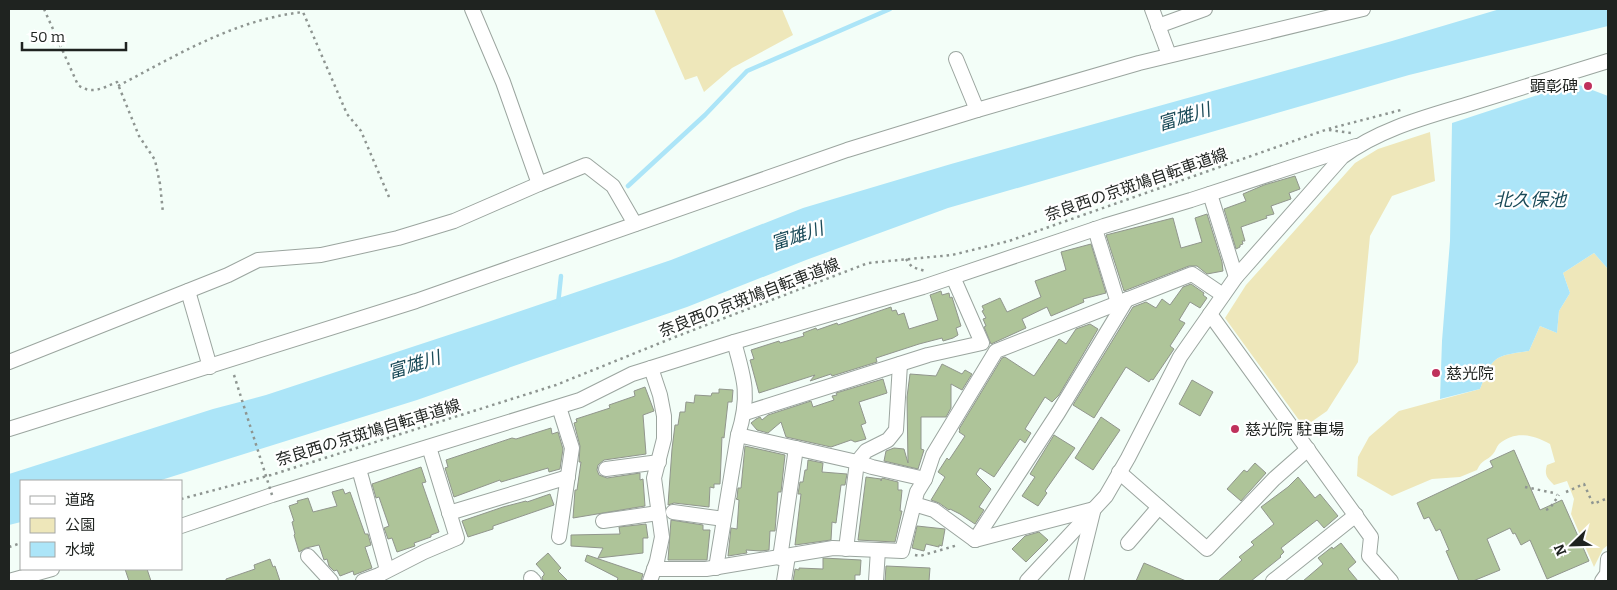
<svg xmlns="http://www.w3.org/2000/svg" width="1617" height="590" font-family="Bitter,'Noto Sans JP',serif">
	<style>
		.green { fill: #eee7ba }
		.water { fill: #ace5f8 }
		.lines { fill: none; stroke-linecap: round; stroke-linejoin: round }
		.stream { stroke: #ace5f8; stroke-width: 4.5 }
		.building { fill: #aec499; stroke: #91968d }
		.minor-casing { stroke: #9ba59f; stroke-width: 16 }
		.path { stroke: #8e9591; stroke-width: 2.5; stroke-dasharray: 2.5 4; stroke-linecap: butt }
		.minor { stroke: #fff; stroke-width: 14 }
		.path-bridge { stroke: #8e9591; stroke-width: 2.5; stroke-dasharray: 2.5 4; stroke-linecap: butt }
		.poi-dot { fill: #bf315c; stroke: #fff; stroke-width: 2 }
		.labels { text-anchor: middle; stroke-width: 4.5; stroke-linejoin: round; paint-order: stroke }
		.poi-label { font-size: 16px; fill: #1f2320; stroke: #fff; text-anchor: start }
		.street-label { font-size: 16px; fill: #1f2320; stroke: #fff }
		.water-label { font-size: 18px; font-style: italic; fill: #1b4b59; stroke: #fff }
	</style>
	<rect width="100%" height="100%" fill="#f3fef8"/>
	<g class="green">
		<polygon points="654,9 782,9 793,35 732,68 704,92 697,76 685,80"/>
		<polygon points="1430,132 1435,181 1392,196 1370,236 1358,362 1327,411 1304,427 1225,318 1246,285 1355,163 1378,149"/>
		<path d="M 1594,253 L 1608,269 L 1608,545 L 1603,549 L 1594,567 L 1571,514 L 1574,499 L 1567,481 L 1554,485 C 1547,478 1544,475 1547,465 L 1555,462 L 1550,444 C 1533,435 1516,430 1499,444 C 1496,447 1496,451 1493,454 C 1487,461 1482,459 1477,470 L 1460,477 L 1432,479 L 1392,496 L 1357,476 L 1358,457 L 1369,437 L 1399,411 L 1480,389 C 1493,356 1493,356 1529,351 L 1540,326 L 1557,333 L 1559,311 L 1570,293 L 1563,273 Z"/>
	</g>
	<g class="water">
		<polygon points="1500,9 1608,9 1608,26 1409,75 948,208 806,260 687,307 534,359 417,400 158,481 21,481 21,522 9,525 9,474 213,409 266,395 488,322 671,260 803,208 951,164 1392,41"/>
		<path d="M 1574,83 L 1608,96 L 1608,269 L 1594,253 L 1563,273 L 1570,293 L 1559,311 L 1557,333 L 1540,326 L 1529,351 C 1493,356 1493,356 1480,389 L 1440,399 L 1442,341 L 1450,241 L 1452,123 Z"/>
	</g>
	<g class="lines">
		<g class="stream">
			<polyline points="628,186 705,115 747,71 890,9"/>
			<polyline points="558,304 561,276"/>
		</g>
	</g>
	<g class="building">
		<polygon points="1295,176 1300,189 1289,193 1291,199 1271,206 1274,214 1266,216 1267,218 1241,227 1245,241 1242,241 1243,244 1240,245 1240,247 1236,249 1224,209 1246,201 1243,194 1264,185"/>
		<polygon points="1207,214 1222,262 1223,271 1207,274 1197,266 1189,266 1124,291 1106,235 1173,218 1181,248 1202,242 1195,218"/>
		<polygon points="1091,244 1106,293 1083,299 1084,302 1051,316 1047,307 1022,319 1026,328 991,344 984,327 986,326 983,319 986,318 982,311 984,310 982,306 1000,298 1007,312 1041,297 1035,281 1066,270 1061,252"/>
		<polygon points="1191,284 1204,293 1203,295 1207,298 1200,308 1190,302 1179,320 1185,323 1170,346 1174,349 1153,380 1151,379 1149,382 1126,367 1094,418 1073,405 1133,307 1146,302 1156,308 1162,299 1170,305 1183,287"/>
		<polygon points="941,291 942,295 949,293 950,298 952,297 961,326 956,328 958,335 953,338 943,341 942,338 919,344 876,358 877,362 832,376 831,374 810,381 815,375 759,393 750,360 754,359 751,350 779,341 780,343 804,336 803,333 816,328 817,330 837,323 838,325 891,307 892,311 896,310 898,315 904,313 909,329 938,320 930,295"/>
		<polygon points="1090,324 1098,329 1059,395 1052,402 1045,397 1025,429 1031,433 1025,443 1020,439 994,477 980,468 976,474 991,489 979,507 984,510 975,524 960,514 950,509 949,510 939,503 931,500 945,477 938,472 947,458 949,460 965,436 959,432 960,430 959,429 1002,358 1005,357 1034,376 1059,339 1066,344 1076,329"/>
		<polygon points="942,364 962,374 965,370 972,374 962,390 951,384 951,408 946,417 921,417 921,449 924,450 918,469 884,461 886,451 894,448 904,449 908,463 907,397 910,374 936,376"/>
		<polygon points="883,379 887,393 859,402 866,423 861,425 866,439 855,442 851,440 831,447 786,437 781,422 768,433 757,430 751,423 756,419 760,417 762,420 768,415 811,401 813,407 834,400 832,396 837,395 836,393"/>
		<polygon points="1192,380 1213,392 1200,416 1179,404"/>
		<polygon points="645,387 654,411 643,415 646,454 604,460 598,465 597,470 599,475 607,478 640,473 640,480 643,479 645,506 573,518 575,490 577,490 581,462 579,462 580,446 574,423 577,422 576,419 610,408 609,405 635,396 634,391"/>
		<polygon points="719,389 733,390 732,402 728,402 724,438 722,437 720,484 714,484 714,488 710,487 709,507 674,503 668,505 672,449 675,425 678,425 680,412 685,412 686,402 694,403 695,395 711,396 712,393 719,393"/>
		<polygon points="1101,417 1120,430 1093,470 1075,458"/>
		<polygon points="551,428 552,434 558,432 563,449 560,469 549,472 548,468 501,482 500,480 454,497 445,468 448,467 446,460 512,438 516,439"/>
		<polygon points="1054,435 1075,448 1045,491 1047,493 1038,506 1022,496 1035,477 1030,474"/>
		<polygon points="745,446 785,455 781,492 778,492 775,531 770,531 769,550 761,551 746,550 747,553 728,556 731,528 737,529 739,500 736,499 737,498 738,488 741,488"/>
		<polygon points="1514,450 1540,510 1562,500 1589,561 1547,579 1530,540 1521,545 1515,533 1513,534 1510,528 1487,539 1500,570 1473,581 1459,581 1446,551 1449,550 1440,529 1436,531 1429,517 1424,519 1417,503 1493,467 1490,461"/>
		<polygon points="808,460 823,463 822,472 847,474 845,485 841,485 836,523 832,522 831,540 795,545 801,494 798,494 800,482 803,482 805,470 807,470"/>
		<polygon points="1255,463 1266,473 1241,501 1227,489 1244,470 1247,472"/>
		<polygon points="421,467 426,482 422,483 439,532 431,535 431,537 414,543 415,546 397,552 392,538 388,539 384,528 389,526 379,497 376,498 372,484"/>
		<polygon points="866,477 881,479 881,481 882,478 898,482 898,490 902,490 900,511 902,511 895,542 858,540"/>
		<polygon points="1298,477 1315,498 1320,494 1338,516 1324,528 1317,520 1281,548 1284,552 1280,556 1281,557 1251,581 1218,581 1242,560 1239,557 1254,545 1251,542 1274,524 1261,507 1288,487"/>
		<polygon points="343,489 345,494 350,492 365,534 368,534 371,545 365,547 372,568 354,575 353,571 340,576 337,570 334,571 329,566 327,559 324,560 319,545 306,548 299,552 294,535 295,534 292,522 294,521 289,506 298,503 297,501 308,498 313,512 337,506 332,492"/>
		<polygon points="550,494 554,505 493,526 493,529 468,537 462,521 503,507 526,501 527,502"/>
		<polygon points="671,520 703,525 703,530 710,530 707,560 668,560"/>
		<polygon points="646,524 648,538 643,538 643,553 598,558 603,548 571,546 571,535 620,534 619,527"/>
		<polygon points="917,526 945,529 942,546 939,545 939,547 926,544 924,551 912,548"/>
		<polygon points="1039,532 1048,540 1026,562 1012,549 1025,536"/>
		<polygon points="1341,543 1356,562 1348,569 1358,581 1303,581 1323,564 1318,558 1332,547 1333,549"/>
		<polygon points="548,553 561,568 558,571 568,581 543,581 542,577 544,575 544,573 536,564"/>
		<polygon points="587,555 643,574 641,581 617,581 618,578 585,561"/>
		<polygon points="823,558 861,560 860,575 855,575 855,581 793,581 795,569 799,570 799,568 823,569"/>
		<polygon points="270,559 273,567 275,566 280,581 226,581 226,579 255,569 254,565"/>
		<polygon points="1144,563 1186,581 1136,581"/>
		<polygon points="886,566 930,568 929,581 885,581"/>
		<polygon points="125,569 147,569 151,581 129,581"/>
	</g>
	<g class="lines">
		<g class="minor-casing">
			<g id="minor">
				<polyline points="472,9 503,82 539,184 586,165 613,186 635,224"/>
				<polyline points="1152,9 1169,55"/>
				<polyline points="1158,26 1205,9"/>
				<polyline points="956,59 977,110"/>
				<polyline points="1210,194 1236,277"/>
				<polyline points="1095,229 1118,303"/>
				<polyline points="188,291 210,367"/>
				<polyline points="1210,314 1371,537 1369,556 1391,581"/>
				<path d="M 734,342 C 745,380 750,397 738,435"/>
				<polyline points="9,362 228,275 258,260 321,255 398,238 454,221 539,184"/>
				<polyline points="559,407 572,448 559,537"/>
				<polyline points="745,413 928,355 982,343 953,277"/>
				<polyline points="9,429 416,301 847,150 977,110 1139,63 1363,9"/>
				<polyline points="359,469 387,570"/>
				<polyline points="606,469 659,462"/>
				<polyline points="1119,472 1207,549 1274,479 1308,449"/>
				<polyline points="914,504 934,510 975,540"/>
				<polyline points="673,512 724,519"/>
				<polyline points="449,513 568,477"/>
				<polyline points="603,521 658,513"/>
				<polyline points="181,526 272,495 580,400 632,374 734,342 923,287 1104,226 1191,200 1356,146"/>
				<polyline points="975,540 1058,413 1127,299"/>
				<polyline points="975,540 1094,509"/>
				<polyline points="1128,543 1159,507"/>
				<polyline points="846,549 857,462 866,451 888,440 896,430 900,364"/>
				<polyline points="308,556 331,581"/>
				<polyline points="780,558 796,448"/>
				<polyline points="716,568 738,435 857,462 872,467 925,479"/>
				<polyline points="654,569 706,569 833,548 902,551 917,492 925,479 933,455 996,351 1192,274 1223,295"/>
				<polyline points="531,578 534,581"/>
				<polyline points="9,581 52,569"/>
				<polyline points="363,581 379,575 424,552 457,538 429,447"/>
				<polyline points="650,581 657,561 662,537 654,478 664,439 664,416 660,395 651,368"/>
				<polyline points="784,581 788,556"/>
				<polyline points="876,581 878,550"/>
				<path d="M 1027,581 L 1106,496 L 1128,458 L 1180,357 L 1236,277 L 1342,157 C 1379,129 1426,117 1469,104 C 1515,90 1562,75 1608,61"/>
				<polyline points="1076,581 1093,512"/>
				<polyline points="1273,581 1356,515"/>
				<polyline points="1602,581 1607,574 1608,559"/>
			</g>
		</g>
		<g class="path">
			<path d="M 44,9 L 78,85 C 92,95 103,88 117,82 L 139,136 L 155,160 L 160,184 L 163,213"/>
			<path d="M 118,86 C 179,54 234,20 303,12 L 347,114 L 361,131 L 389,197"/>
			<polyline points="1329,130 1351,133"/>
			<polyline points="906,259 912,267 925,271"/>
			<polyline points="1525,487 1554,493 1557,495"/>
			<polyline points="1566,492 1584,484 1593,504 1608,498"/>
			<polyline points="181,499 271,475 556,385 675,337 868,263 952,255 1009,241 1328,129 1401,110"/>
			<polyline points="1546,510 1550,508 1559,495"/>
			<polyline points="9,547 21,543"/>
			<polyline points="915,555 920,556 958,545"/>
		</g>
		<use href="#minor" class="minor"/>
		<polyline class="path-bridge" points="234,375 272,495"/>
	</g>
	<g class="poi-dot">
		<circle cx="1588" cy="86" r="5"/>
		<circle cx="1436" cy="373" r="5"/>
		<circle cx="1235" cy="429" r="5"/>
	</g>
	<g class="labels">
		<g class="poi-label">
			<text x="1578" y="92" text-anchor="end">顕彰碑</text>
			<text x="1446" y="379">慈光院</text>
			<text x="1245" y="435">慈光院 駐車場</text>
		</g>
		<g class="street-label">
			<text transform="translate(1136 184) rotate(-19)" y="6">奈良西の京斑鳩自転車道線</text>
			<text transform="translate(749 297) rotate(-21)" y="6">奈良西の京斑鳩自転車道線</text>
			<text transform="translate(368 432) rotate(-17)" y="6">奈良西の京斑鳩自転車道線</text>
		</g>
		<g class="water-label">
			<text transform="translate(1184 117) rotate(-17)" y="6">富雄川</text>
			<text x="1530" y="206">北久保池</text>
			<text transform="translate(797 236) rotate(-18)" y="6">富雄川</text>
			<text transform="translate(414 365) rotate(-17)" y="6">富雄川</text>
		</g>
	</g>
	<rect width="1617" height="590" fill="none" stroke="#1f2320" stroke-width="20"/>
	<rect x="20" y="480" width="162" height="90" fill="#ffffff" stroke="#a5a7a6"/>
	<rect x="30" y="496" width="25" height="8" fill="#ffffff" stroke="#a5a7a6"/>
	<text x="65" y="505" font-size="15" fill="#1f2320">道路</text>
	<rect x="30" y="518" width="25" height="15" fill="#eee7ba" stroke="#a5a7a6"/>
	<text x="65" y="530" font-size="15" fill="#1f2320">公園</text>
	<rect x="30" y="542" width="25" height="15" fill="#ace5f8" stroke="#a5a7a6"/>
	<text x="65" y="555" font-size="15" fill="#1f2320">水域</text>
	<g transform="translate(1572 545) rotate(247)" stroke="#ffffff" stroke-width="4" paint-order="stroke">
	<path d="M0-4L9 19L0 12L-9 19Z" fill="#1f2320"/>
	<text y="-8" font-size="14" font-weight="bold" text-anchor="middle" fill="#1f2320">N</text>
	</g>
	<path d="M22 42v8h104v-8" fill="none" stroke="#1f2320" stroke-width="2.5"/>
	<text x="30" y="42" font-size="15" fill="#1f2320" stroke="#ffffff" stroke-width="4" paint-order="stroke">50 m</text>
</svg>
